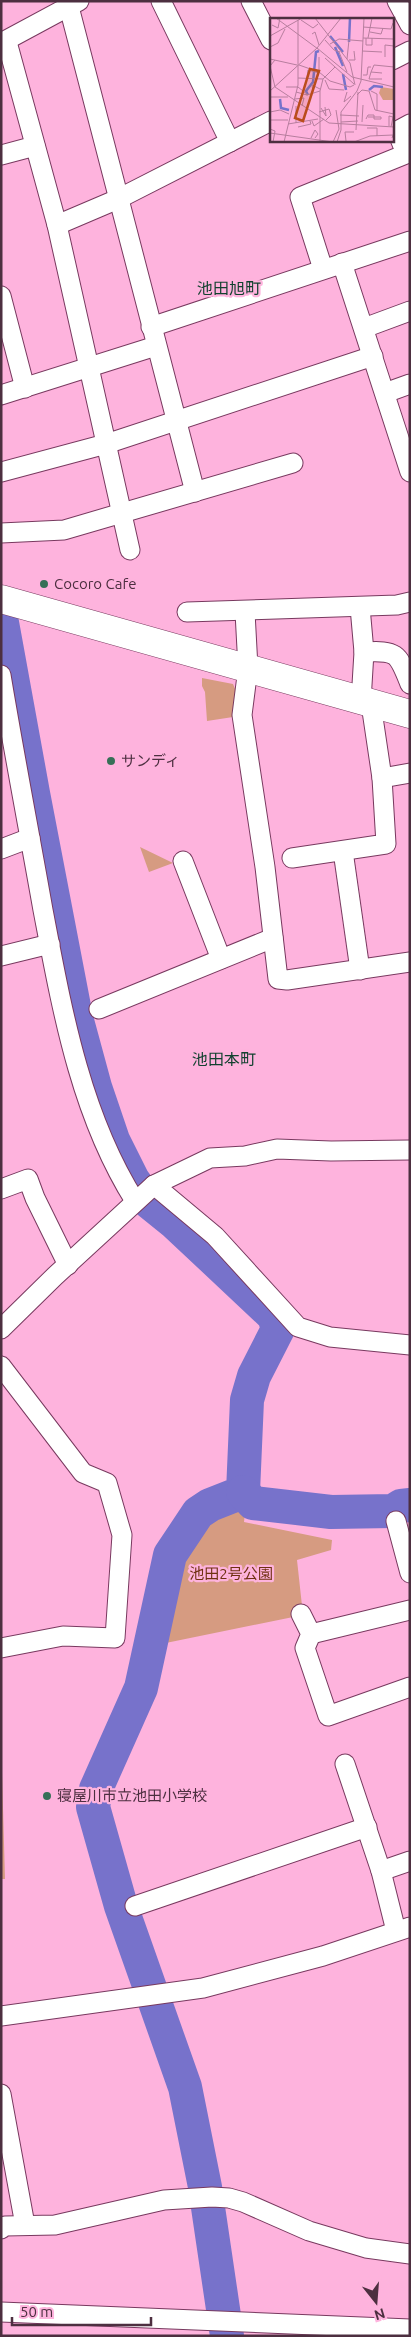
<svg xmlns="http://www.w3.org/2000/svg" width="411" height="2337" font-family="Ubuntu,'Noto Sans JP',sans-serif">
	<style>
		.green { fill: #d69b81 }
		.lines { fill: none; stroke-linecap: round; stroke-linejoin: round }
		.river { stroke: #7772cb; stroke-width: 34 }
		.street-casing { stroke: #78395f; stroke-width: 21 }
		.secondary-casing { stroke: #78395f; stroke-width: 29 }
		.street { stroke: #fff; stroke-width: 19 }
		.secondary { stroke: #fff; stroke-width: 28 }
		.poi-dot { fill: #366f57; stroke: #feb3dd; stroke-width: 2 }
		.labels { text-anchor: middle; stroke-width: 4.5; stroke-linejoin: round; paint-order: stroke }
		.poi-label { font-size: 15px; fill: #4d2f40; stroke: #feb3dd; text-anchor: start }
		.park-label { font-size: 15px; fill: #6f3111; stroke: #feb3dd }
		.neighbourhood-label { font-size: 16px; fill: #12412f; stroke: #feb3dd }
		.inset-river { fill: none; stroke: #7772cb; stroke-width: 2.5 }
		.inset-road { fill: none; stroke: #b77e9e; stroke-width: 1 }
		.view { fill: #ba4c1c; fill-opacity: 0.15; stroke: #ba4c1c; stroke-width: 2.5 }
		.inset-edge { fill: none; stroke: #4d2f40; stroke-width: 2.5 }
	</style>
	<rect width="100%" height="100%" fill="#feb3dd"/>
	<g class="green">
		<polygon points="202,678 233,684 238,696 233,717 207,721 205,692 202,686"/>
		<polygon points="140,847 173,863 149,872"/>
		<polygon points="246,1504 244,1522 332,1540 331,1550 297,1560 303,1615 156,1645 172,1563 206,1512"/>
		<polygon points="1,1737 5,1879 1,1879"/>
	</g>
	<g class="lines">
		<g class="river">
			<polyline points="1,617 33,793 76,1017 95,1087 113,1140 133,1180 149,1202 175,1223 274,1316 278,1329 254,1376 247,1400 243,1492 210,1505 198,1513 170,1555 141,1688 96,1789 93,1807 121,1906 185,2087 205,2187 227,2336"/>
			<polyline points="243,1492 253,1503 331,1512 393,1511 401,1506 410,1505"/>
		</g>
		<g class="street-casing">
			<g id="street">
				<polyline points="161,1 230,142"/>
				<polyline points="251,1 271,40"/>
				<polyline points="397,1 410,25"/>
				<polyline points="69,7 195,492"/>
				<polyline points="7,42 57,225 130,550"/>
				<polyline points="1,43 79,1"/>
				<polyline points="392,60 410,51"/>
				<polyline points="1,155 35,146"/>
				<polyline points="57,225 118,199 271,121"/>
				<polyline points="342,263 410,472"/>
				<polyline points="323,269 300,197 406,154 397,131 410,124"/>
				<polyline points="1,296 25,388"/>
				<polyline points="151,327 410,241"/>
				<polyline points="364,328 410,311"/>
				<polyline points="385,393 410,384"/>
				<polyline points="1,395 156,346"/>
				<polyline points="1,472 106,444 373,356"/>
				<polyline points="1,533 64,530 293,463"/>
				<polyline points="360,607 364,652 361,701"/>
				<polyline points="187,612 397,605 410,602"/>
				<polyline points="245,612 248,668 242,715 265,867 278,979 287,980 410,962"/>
				<path d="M 364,652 C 398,650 398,654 410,684"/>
				<path d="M 1,675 C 14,753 29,831 43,910 C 62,1009 80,1114 135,1201"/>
				<polyline points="382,778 410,773"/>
				<polyline points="1,849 30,838"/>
				<polyline points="343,851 360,970"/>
				<polyline points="292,858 386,844 382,778 371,704"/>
				<polyline points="183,861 221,959"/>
				<polyline points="1,956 50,944"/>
				<polyline points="99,1009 273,938"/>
				<polyline points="154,1185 215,1236 298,1327 330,1337 410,1345"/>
				<polyline points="1,1189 28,1179 35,1198 68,1265"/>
				<polyline points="1,1329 55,1276 154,1185 210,1158 245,1156 277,1149 331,1151 410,1150"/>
				<polyline points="1,1366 83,1473 107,1483 122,1535 115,1638 63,1636 1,1648"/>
				<polyline points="396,1521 410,1573"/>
				<polyline points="301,1614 311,1634 305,1648 328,1716 410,1687"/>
				<polyline points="311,1634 410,1610"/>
				<polyline points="345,1764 381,1871 396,1931"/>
				<polyline points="381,1871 410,1861"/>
				<polyline points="135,1906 367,1827"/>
				<polyline points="1,2016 203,1988 323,1956 410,1927"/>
				<polyline points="1,2094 25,2225"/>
				<polyline points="1,2229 5,2226 55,2225 164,2200 212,2197 229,2198 243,2202 309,2231 366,2248 410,2254"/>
				<polyline points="1,2312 410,2329"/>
			</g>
		</g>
		<g class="secondary-casing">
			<polyline id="secondary" points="1,599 410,714"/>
		</g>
		<use href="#street" class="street"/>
		<use href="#secondary" class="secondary"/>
	</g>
	<g class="poi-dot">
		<circle cx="44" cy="584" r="5"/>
		<circle cx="111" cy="761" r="5"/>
		<circle cx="47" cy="1796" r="5"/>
	</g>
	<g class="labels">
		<g class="poi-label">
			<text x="54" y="589">Cocoro Cafe</text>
			<text x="121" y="766">サンディ</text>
			<text x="57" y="1801">寝屋川市立池田小学校</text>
		</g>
		<g class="park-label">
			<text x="231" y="1579">池田2号公園</text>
		</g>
		<g class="neighbourhood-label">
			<text x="229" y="294">池田旭町</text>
			<text x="224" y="1065">池田本町</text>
		</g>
	</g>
	<g transform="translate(270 18)">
		<rect width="124" height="124" fill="#feb3dd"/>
		<path d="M 111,69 L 124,71 L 124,82 L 113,82 L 109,75 Z" fill="#d69b81"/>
		<path class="inset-river" d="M 60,18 L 73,34M 79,24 L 80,0M 65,29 L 73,48M 73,56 L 76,72M 99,72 L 104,68 L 113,69M 38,77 L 36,73 L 43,64 L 46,34 L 49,33M 10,81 L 11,90 L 19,92"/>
		<path class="inset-road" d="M 6,0 L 48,31M 45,0 L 80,45 L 85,67M 71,0 L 47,30 L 82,59 L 124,69M 31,2 L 43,10 L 48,6M 2,7 L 8,10 L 10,0M 93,9 L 121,11 L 123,5M 100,14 L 111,16 L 113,10M 42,16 L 45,14 L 49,27M 0,18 L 32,0M 93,20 L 124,21M 96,20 L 96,27 L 102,27 L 102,20M 98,20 L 102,0M 55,22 L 64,32 L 70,34M 60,26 L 69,21 L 93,23M 0,29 L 8,25 L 15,11M 92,33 L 112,34M 69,34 L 77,54M 49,39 L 49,54M 115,39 L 115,27 L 124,28M 55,40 L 84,66M 0,41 L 27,47M 77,41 L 79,22M 5,42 L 0,48 L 5,69 L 59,105 L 124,109M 79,42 L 85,42 L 84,33M 29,47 L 49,54 L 60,63 L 80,69 L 84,67M 101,54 L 104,47 L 124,49M 93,57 L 97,57 L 98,49 L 101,49M 37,59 L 38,52 L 49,55M 28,60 L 53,61M 112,61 L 99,61 L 101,54 L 112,55M 55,62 L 59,71 L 74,72M 16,69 L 28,69 L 38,77M 0,73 L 47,30M 101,73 L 107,76 L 107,93M 26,74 L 37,77 L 50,73M 43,74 L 42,67 L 50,71M 77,74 L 74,84 L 81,78M 87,77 L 92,72 L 99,73 L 105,92 L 124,96M 0,79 L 18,79M 25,81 L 34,80 L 32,88M 26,88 L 26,105M 51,90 L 56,98 L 55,89M 0,94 L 10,92 L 19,96M 49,94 L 59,91 L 61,97 L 56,102M 70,97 L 89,98M 96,101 L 98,97 L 104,97 L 104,101 L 111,101 L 111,99 L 98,99M 0,102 L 18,102M 42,103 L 44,108 L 54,101M 71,104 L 88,103M 92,104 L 93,87M 18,106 L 48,101M 119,108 L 119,98 L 123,99 L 121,109M 28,109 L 41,106 L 40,103M 97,110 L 107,110 L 107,118M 0,111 L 5,113 L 3,124M 86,112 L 88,74M 0,115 L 63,124M 41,120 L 45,112 L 48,116 L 45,120M 50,123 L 50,73 L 53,61 L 65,49M 76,123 L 75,114 L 84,114M 14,124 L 28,67 L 28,2M 63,124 L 69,111 L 66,92M 67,124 L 71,112 L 71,94 L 87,73 L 91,63 L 94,0M 84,124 L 100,118 L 123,117 L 122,120"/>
		<path class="view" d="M 40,51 L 49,53 L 33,103 L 25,100 Z"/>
		<rect width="124" height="124" class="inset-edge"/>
	</g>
	<rect width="411" height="2337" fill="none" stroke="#4d2f40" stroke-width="5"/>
	<g transform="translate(376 2302) rotate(163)" stroke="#feb3dd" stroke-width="4" paint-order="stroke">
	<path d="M0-4L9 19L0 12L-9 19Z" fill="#4d2f40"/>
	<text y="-8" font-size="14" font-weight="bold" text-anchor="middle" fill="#4d2f40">N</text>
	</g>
	<path d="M12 2317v8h139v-8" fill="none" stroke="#4d2f40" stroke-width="2.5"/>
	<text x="20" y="2317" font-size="15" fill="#4d2f40" stroke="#feb3dd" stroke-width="4" paint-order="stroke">50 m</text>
</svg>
